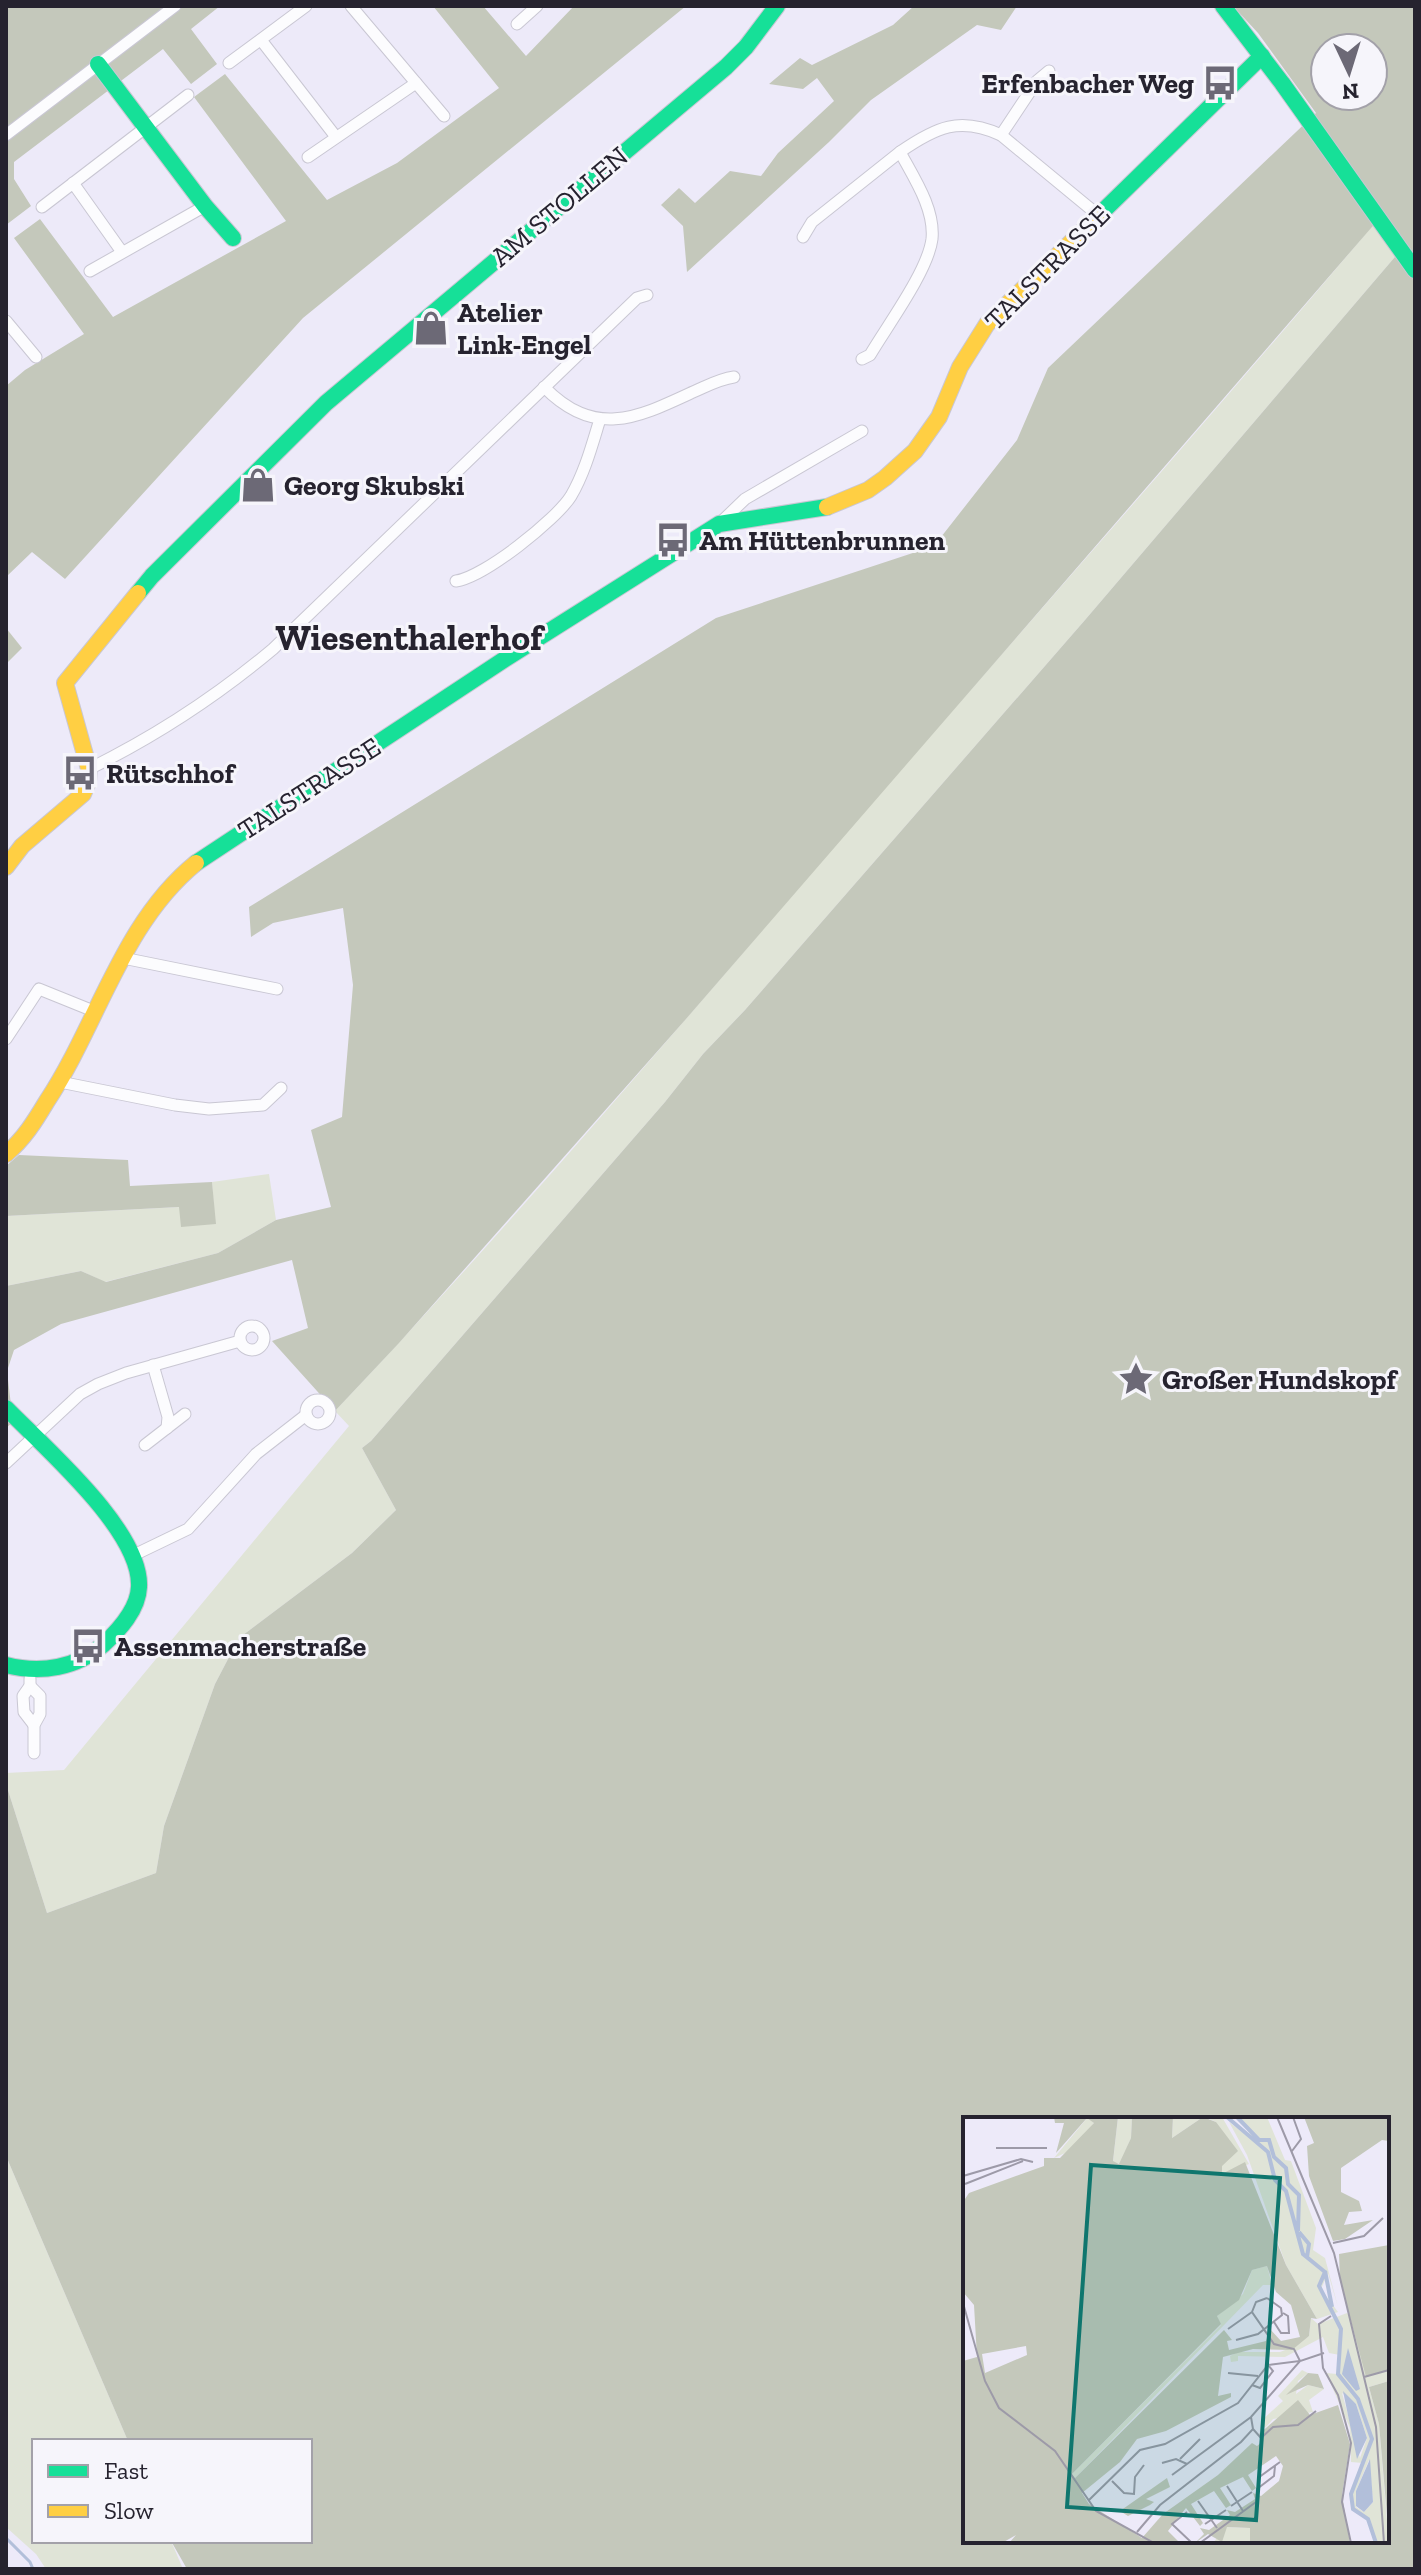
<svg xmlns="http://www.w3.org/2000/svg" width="1421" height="2575" font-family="'Zilla Slab',serif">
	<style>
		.green { fill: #e0e4d7 }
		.forest { fill: #c4c8bb; fill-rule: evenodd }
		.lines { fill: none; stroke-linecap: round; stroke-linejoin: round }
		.stream { stroke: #b2bfda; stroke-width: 3 }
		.street-casing { stroke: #c9c7d3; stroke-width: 13 }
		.fast-casing { stroke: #c9c7d3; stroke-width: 18 }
		.slow-casing { stroke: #c9c7d3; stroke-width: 18 }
		.street { stroke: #fcfcfe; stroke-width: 11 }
		.fast { stroke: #16e098; stroke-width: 16 }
		.slow { stroke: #ffcf43; stroke-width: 16 }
		.labels { text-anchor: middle; stroke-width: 6; stroke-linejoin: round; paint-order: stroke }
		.poi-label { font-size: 28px; font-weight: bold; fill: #26232f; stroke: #f6f5fb; text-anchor: start }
		.street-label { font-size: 28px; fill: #26232f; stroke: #f6f5fb }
		.district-label { font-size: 36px; font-weight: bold; fill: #26232f; stroke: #f6f5fb }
		.inset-river { fill: none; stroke: #b2bfda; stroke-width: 4 }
		.inset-road { fill: none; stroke: #9d9aa8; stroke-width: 2 }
		.view { fill: #0f766e; fill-opacity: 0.15; stroke: #0f766e; stroke-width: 4 }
		.inset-edge { fill: none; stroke: #26232f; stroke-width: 4 }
	</style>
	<rect width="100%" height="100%" fill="#edeaf9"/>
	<g class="green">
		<path d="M 1378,219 L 1400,251 L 1085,620 L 745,1010 L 703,1054 L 665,1102 L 371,1441 L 362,1448 L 396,1510 L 352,1553 L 239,1638 L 215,1684 L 164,1826 L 156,1873 L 47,1913 L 6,1784 L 6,1773 L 64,1770 L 349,1426 L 335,1411 C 514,1222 682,1023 852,826 C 1027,624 1206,424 1378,219 Z"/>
		<polygon points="269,1174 276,1220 218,1253 105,1282 81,1271 6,1286 6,1216 180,1207 215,1224 212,1182"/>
		<polygon points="6,2156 128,2441 34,2441 34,2541 171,2541 183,2569 46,2569 36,2554 6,2527"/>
	</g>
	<g class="forest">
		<polygon points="6,6 220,6 191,29 217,64 191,84 163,49 14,162 14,179 31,206 6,225"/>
		<polygon points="433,6 483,6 526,56 574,6 686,6 303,318 65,579 32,552 6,577 6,386 25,370 84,334 14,238 40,219 113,317 286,221 194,97 225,74 327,200 397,163 499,88"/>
		<polygon points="914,6 1017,6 1001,30 977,25 871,100 829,142 687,272 683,226 661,205 679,188 695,203 730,171 761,176 778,153 834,101 817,78 803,89 769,84 800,58 812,65 893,25"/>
		<path d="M 1233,6 L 1415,6 L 1415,2569 L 187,2569 L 171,2541 L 310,2541 L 310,2441 L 128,2441 L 6,2156 L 6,1784 L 47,1913 L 156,1873 L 164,1826 L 215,1684 L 239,1638 L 352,1553 L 396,1510 L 362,1448 L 371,1441 L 665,1102 L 703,1054 L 745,1010 L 1085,620 L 1400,251 L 1378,220 L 686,1019 L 399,1343 L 335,1411 L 272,1341 L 308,1328 L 292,1260 L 61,1324 L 14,1350 L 7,1371 L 13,1422 L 6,1428 L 6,1286 L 81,1271 L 106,1282 L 218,1253 L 276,1220 L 331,1207 L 311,1130 L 342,1117 L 353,985 L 343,908 L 273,923 L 251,937 L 249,907 L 716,618 L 934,546 L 1017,440 L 1048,368 L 1316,113 L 1258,33 ZM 1325,48 L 1373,48 L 1373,96 L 1325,96 ZM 965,2119 L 1387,2119 L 1387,2541 L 965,2541 Z"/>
		<polygon points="6,628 22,648 6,664"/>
		<polygon points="19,1155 128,1160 130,1186 212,1182 216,1224 181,1227 179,1207 6,1216 6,1166"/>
	</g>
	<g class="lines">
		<polyline class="stream" points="6,2538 30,2562 33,2569"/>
		<g class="street-casing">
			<g id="street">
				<polyline points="351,6 444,116"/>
				<polyline points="517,24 537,6"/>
				<polyline points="261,40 336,137"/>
				<polyline points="229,63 306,6"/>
				<polyline points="6,135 175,6"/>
				<polyline points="1001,135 1037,81 1049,71"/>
				<polyline points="308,157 416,83"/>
				<polyline points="73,183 122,252"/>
				<polyline points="42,207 188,95"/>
				<polyline points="803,237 812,222 900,152"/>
				<polyline points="90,271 205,206"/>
				<polyline points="6,321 36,357"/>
				<path d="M 862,359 L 870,355 C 887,326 928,271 932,239 C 935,209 914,178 900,152 C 936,127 960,116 1001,135 L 1098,215"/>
				<path d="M 544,387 C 595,439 637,418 693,392 C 707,386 719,379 734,377"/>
				<polyline points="719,524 745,499 862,431"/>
				<path d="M 456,581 C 484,577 556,520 571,496 C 585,472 592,445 600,419"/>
				<path d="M 89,769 C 154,737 217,696 273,649 L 637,298 L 647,295"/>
				<polyline points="123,958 277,989"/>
				<polyline points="6,1039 39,989 96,1012"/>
				<polyline points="60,1082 175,1105 209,1109 263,1105 281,1088"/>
				<circle cx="252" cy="1338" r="12"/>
				<polyline points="153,1365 168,1417 167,1428"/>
				<circle cx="318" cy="1412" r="12"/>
				<polyline points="145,1445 185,1414"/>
				<polyline points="6,1463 80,1394 98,1384 126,1373 240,1341"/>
				<polyline points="134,1555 188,1529 256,1454 306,1415"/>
				<polyline points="30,1679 30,1686 23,1696 24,1712 34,1725"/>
				<polyline points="30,1686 40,1696 40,1714 34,1725 34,1753"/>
			</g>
		</g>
		<g class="fast-casing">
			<g id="fast">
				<polyline points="1223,6 1282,83 1415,270"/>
				<polyline points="98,64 205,206 233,238"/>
				<polyline points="1096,218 1262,56"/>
				<polyline points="138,593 152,576 326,403 726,67 746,47 777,6"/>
				<polyline points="196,863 505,659 719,524 827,507"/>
				<path d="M 6,1408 C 44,1447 142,1531 139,1587 C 138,1610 119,1630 104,1644 C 77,1668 41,1674 6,1665"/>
			</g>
		</g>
		<g class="slow-casing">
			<g id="slow">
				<polyline points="827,507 868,490 885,478 915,451 939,417 960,367 987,324 1096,218"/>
				<polyline points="6,867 22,846 83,794 88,782 89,769 65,683 138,593"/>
				<path d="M 6,1154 C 24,1139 35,1121 47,1101 C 98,1024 122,923 196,863"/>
			</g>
		</g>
		<use href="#street" class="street"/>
		<use href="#fast" class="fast"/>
		<use href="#slow" class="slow"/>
	</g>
	<defs>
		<g id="bus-bare" transform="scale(2.76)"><path d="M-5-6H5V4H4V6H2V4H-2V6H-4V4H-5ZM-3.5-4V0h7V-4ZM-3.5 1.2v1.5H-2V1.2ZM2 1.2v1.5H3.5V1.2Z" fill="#6c6976" stroke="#f6f5fb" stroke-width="2.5" paint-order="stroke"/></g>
		<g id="shop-bare" transform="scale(2.76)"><path d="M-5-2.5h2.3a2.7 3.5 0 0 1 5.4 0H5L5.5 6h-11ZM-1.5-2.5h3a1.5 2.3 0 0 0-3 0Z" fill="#6c6976" stroke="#f6f5fb" stroke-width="2.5" paint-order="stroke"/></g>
		<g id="sight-bare" transform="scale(2.76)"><path d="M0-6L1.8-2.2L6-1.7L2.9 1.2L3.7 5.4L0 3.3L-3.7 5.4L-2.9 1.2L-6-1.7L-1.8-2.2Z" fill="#6c6976" stroke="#f6f5fb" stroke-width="2.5" paint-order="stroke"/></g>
	</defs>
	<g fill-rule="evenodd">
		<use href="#bus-bare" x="1220" y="83"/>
		<use href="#shop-bare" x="431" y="328"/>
		<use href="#shop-bare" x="258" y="485"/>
		<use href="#bus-bare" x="673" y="540"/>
		<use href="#bus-bare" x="80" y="773"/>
		<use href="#sight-bare" x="1136" y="1379"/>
		<use href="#bus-bare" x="88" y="1646"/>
	</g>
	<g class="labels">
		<g class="poi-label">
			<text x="1194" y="93" text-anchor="end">Erfenbacher Weg</text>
			<text x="457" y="322">Atelier<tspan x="457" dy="32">Link-Engel</tspan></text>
			<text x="284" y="495">Georg Skubski</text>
			<text x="699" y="550">Am Hüttenbrunnen</text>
			<text x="106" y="783">Rütschhof</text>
			<text x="1162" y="1389">Großer Hundskopf</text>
			<text x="114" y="1656">Assenmacherstraße</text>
		</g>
		<g class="street-label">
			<text transform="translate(559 206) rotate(-40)" y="10">AM STOLLEN</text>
			<text transform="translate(1047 267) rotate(-45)" y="10">TALSTRASSE</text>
			<text transform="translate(309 788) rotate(-33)" y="10">TALSTRASSE</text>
		</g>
		<g class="district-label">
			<text x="409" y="650">Wiesenthalerhof</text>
		</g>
	</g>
	<g transform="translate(963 2117)">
		<rect width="426" height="426" fill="#edeaf9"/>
		<path d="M 125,0 L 131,6 L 111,32 L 91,41 ZM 155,0 L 169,0 L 168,21 L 157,47 L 150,45 ZM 210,0 L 240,0 L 209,21 ZM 242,0 L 259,0 L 286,47 L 259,58 L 253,5 ZM 276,0 L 304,0 L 322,43 L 328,44 L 353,111 L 350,133 L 362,141 L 375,190 L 365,156 L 358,172 L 375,195 L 354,202 L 323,148 L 284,38 L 266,5 L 292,25 ZM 304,149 L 309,168 L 300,168 L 112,361 L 109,357 L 258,208 L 254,199 L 280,177 L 289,153 ZM 384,196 L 426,253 L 426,264 L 406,270 L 416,307 L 426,426 L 413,426 L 405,402 L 390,392 L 388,377 L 400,346 L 388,345 L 387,311 L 363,256 L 374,257 L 377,238 L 366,236 L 360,220 L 322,240 L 275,239 L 275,244 L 268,245 L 267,239 L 275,235 L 317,235 L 330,230 L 346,219 L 348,201 L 355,207 ZM 379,276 L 393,287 L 404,321 L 397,341 ZM 406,343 L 410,385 L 401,395 L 393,390 L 393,374 ZM 339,253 L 345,256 L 335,264 L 333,277 L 345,268 L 361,272 L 346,283 L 350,295 L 310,302 L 302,311 L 298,304 L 320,284 L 315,279 ZM 263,410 L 287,411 L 287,426 L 250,426 Z" fill="#e0e4d7" fill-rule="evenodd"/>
		<path d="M 91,0 L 155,0 L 150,44 L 156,47 L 168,21 L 169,0 L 210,0 L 209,21 L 240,0 L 253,5 L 275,34 L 259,49 L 259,57 L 282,45 L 323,148 L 354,202 L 348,201 L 346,219 L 329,233 L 290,232 L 260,240 L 255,279 L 268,276 L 268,280 L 203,314 L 174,322 L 157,345 L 119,376 L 126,387 L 179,421 L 200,397 L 255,358 L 289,326 L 294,329 L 300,324 L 296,317 L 335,283 L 347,298 L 375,288 L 387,327 L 379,378 L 387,426 L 287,426 L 287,411 L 264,410 L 259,425 L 245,417 L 232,426 L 241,417 L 237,411 L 246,413 L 267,398 L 264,393 L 272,395 L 292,382 L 290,376 L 298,379 L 316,364 L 320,349 L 313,339 L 285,358 L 293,371 L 289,374 L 280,360 L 257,371 L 268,388 L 263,391 L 251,374 L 228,387 L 240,406 L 237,409 L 223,391 L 205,414 L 217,426 L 46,426 L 53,418 L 39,426 L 0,426 L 0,244 L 14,240 L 11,188 L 0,175 L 0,85 L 6,76 L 81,49 L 81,41 L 97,41 L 131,6 L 124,1 L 93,36 L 101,6 L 92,6 ZM 304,149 L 313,175 L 328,188 L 337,220 L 318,224 L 307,212 L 303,224 L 266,233 L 264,224 L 269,223 L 261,213 L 112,361 L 109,357 L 258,207 L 254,199 L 276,183 L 289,153 ZM 63,229 L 64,238 L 22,256 L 19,237 ZM 341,0 L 426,0 L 426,24 L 419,23 L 378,51 L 378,75 L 396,84 L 399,94 L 386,95 L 381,108 L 410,103 L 382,122 L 370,124 L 346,59 L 344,29 L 351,26 ZM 426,128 L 426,253 L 403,260 L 377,163 L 376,137 ZM 345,256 L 355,257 L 361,272 L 345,268 L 323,278 ZM 426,264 L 426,421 L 416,307 L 406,270 ZM 204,361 L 207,370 L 183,382 L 191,385 L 187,388 L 165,399 L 157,394 Z" fill="#c4c8bb" fill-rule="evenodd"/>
		<path d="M 385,231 L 397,272 L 393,274 L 379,257 ZM 380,274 L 393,287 L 404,321 L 394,342 ZM 407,342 L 410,385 L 401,395 L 393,389 L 393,374 Z" fill="#b2bfda"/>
		<path class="inset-river" d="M 264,0 L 305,35 L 312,63 L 323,74 L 340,137 L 362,155 L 356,169 L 378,212 L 375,257 L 395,282 L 409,322 L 388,377 L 390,392 L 405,402 L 413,426M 274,0 L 296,23 L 306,23 L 311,40 L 323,51 L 325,67 L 336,78 L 335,114M 336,115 L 346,127 L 344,140M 362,154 L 369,190"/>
		<path class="inset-road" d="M 314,0 L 371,136 L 413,310 L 421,426M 33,31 L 84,31M 329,34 L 338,22 L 330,0M 0,59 L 58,42 L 70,45M 2,67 L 60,44M 370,126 L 401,119 L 420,101M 0,186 L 22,264 L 36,291 L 92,334 L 133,394 L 191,426M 368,199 L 356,207 L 360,251 L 375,278 L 388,326 L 379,385 L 388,426M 311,205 L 318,216 L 326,216 L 325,199 L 320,196M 265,212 L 289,195M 273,223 L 295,217 L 319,198 L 318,191 L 304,181M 265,256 L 295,259M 401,260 L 426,253M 289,268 L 297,271 L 310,254 L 305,248M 290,312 L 298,321 L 310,310 L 335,308 L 353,294M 217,342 L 237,322M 199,346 L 213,342 L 224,347M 209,358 L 288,300 L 337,244 L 361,236M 295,361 L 317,345M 149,364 L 161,376 L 171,377 L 172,360 L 181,348M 264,369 L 280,394M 125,384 L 177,333 L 202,327 L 275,286 L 305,248 L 337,244 L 331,232 L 311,227 L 289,195 L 293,185 L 304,181M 235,384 L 254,411M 268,389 L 289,375M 224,395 L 209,407 L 229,426M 242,407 L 263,393M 174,415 L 197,388 L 278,325 L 290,312 L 288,300M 237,426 L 293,385 L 294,372 L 311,359 L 312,349"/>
		<path class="view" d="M 128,48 L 317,61 L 293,403 L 104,390 Z"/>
		<rect width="426" height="426" class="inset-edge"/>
	</g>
	<rect width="1421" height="2575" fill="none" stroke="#26232f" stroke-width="16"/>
	<rect x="32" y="2439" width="280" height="104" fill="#f6f5fb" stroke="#a3a1a9" stroke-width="2"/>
	<rect x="48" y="2465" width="40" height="12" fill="#16e098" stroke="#a3a1a9" stroke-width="2"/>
	<text x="104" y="2479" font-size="24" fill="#26232f">Fast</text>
	<rect x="48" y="2505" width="40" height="12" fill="#ffcf43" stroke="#a3a1a9" stroke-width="2"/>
	<text x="104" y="2519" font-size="24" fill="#26232f">Slow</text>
	<g transform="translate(1349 72) rotate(176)"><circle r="38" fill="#f6f5fb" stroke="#a3a1a9" stroke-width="2"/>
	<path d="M0-6L14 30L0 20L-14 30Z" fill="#6c6976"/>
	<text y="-12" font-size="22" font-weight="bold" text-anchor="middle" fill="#26232f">N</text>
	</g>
</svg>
